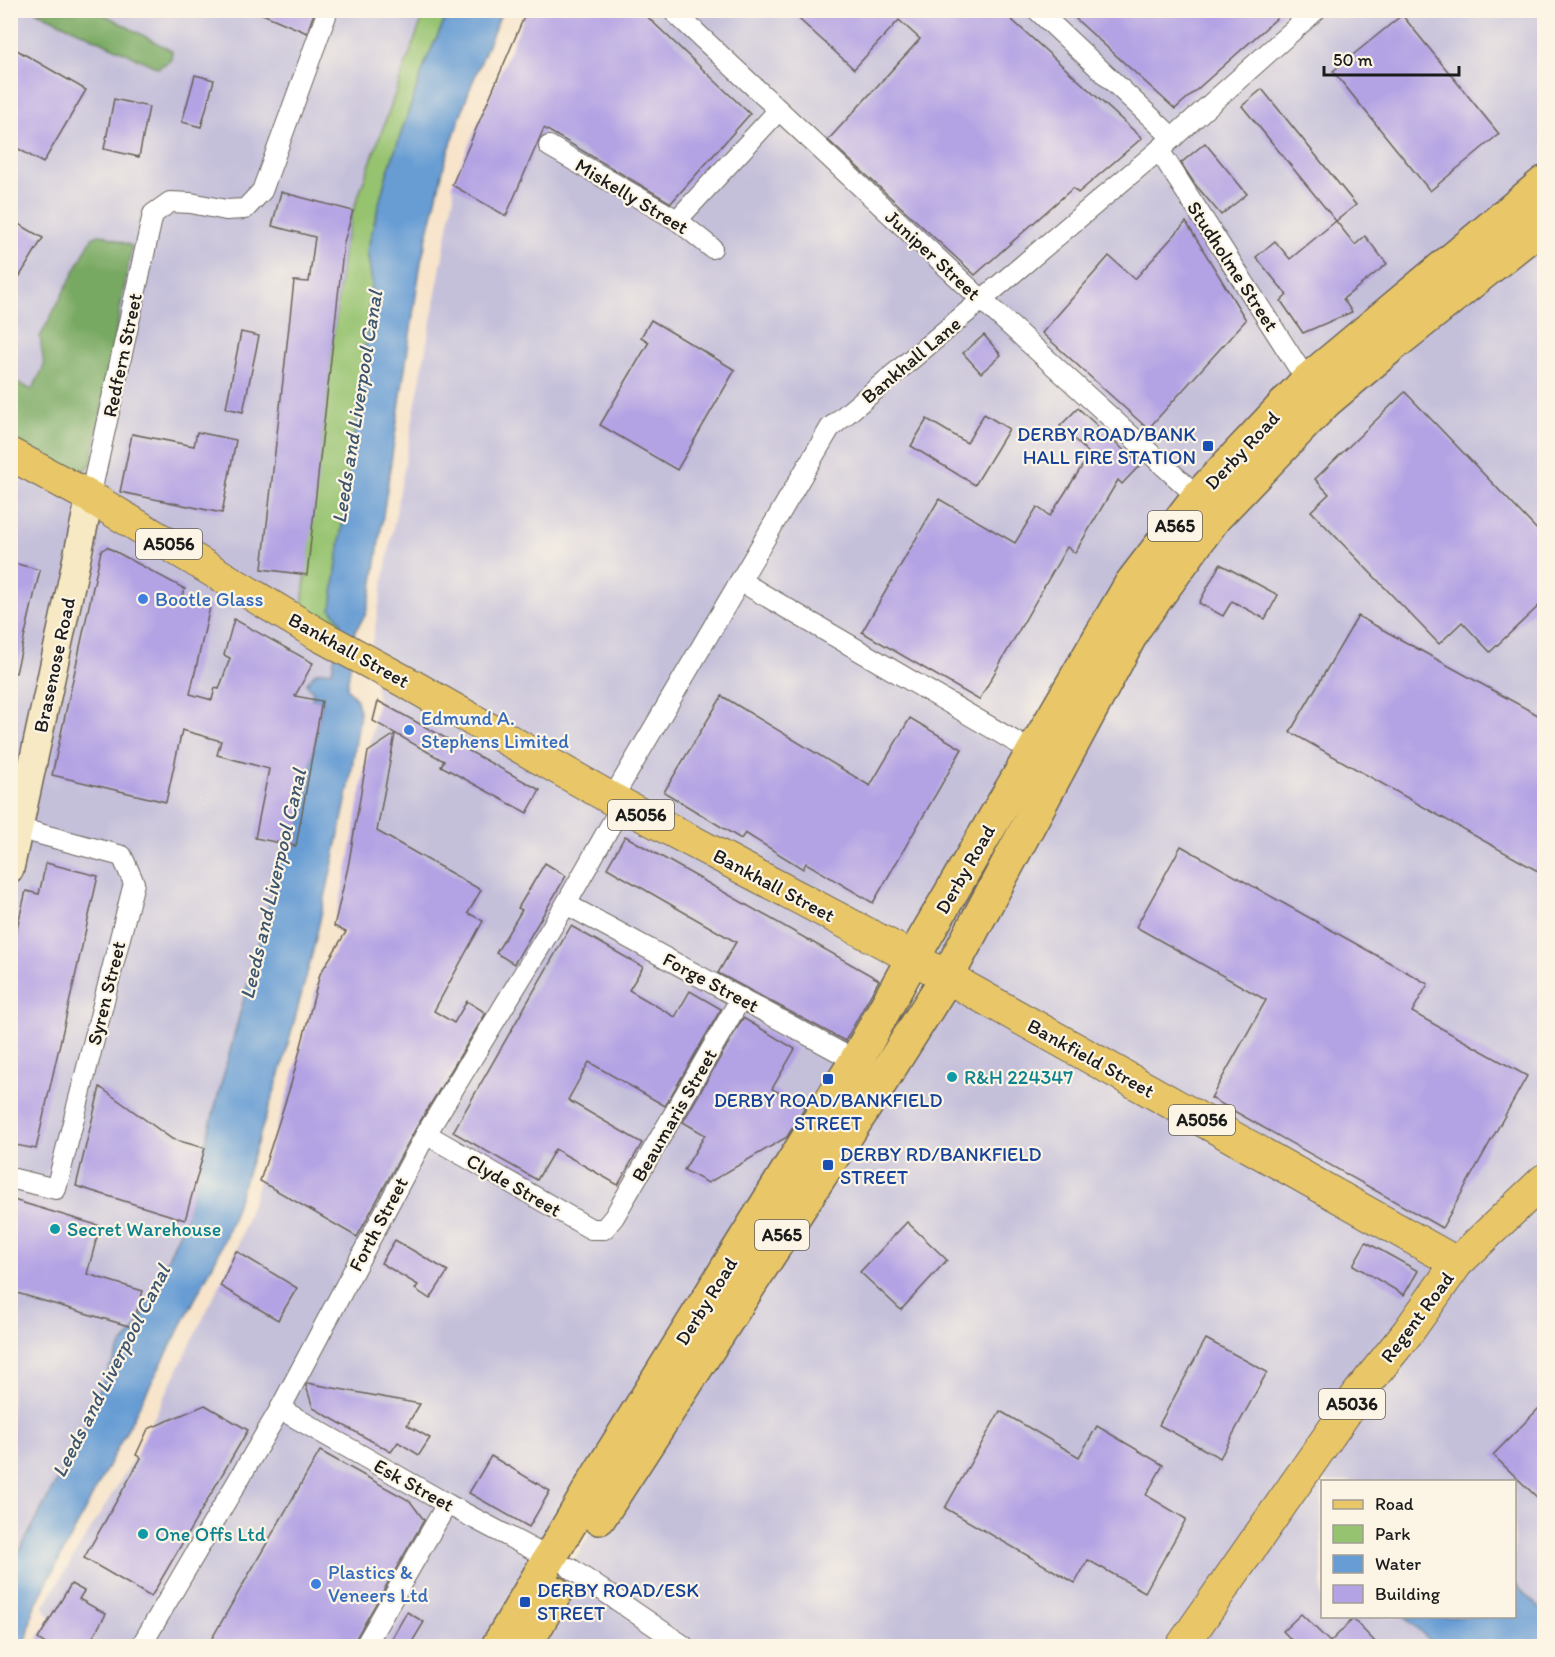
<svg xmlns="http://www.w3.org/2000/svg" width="1555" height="1657" font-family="Itim,sans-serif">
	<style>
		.industrial { fill: #c5c0da; fill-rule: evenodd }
		.green { fill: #96c370; stroke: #597046; stroke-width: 1.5 }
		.forest { fill: #78a962; stroke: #4a623f; stroke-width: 1.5 }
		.water { fill: #679dd4; stroke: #425c78; stroke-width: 1.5 }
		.building { fill: #b4a3e4 }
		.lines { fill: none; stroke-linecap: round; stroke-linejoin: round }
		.street-casing { stroke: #696259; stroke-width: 22 }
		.secondary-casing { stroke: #696259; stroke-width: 30 }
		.primary-casing { stroke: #696259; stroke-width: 34 }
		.highway-casing { stroke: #696259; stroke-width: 36 }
		.street { stroke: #fff; stroke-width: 20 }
		.secondary { stroke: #f6e9c3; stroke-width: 27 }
		.primary { stroke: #e9c769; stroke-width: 32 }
		.highway { stroke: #e9c769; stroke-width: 33 }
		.transit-dot { fill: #1a4fb4; stroke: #fcf5e5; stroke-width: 2 }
		.shop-dot { fill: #3f7fe0; stroke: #fcf5e5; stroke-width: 2 }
		.culture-dot { fill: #0f9aa8; stroke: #fcf5e5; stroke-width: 2 }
		.labels { text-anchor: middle; stroke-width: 4.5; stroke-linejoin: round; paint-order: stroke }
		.shield { fill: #fcf5e5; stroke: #5f5d58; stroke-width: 1.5 }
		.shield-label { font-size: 18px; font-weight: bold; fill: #1c1c1c }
		.street-label { font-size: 20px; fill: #1c1c1c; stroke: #fcf5e5 }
		.transit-label { font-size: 20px; fill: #164399; stroke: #fcf5e5; text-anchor: start }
		.shop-label { font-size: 20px; fill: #366cbe; stroke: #fcf5e5; text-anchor: start }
		.culture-label { font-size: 20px; fill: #0d838f; stroke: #fcf5e5; text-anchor: start }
		.water-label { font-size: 21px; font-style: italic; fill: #3e566f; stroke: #fcf5e5 }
	</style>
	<rect width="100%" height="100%" fill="#fcf5e5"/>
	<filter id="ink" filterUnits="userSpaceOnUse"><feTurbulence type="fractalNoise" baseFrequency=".0167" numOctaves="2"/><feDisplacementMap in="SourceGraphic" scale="12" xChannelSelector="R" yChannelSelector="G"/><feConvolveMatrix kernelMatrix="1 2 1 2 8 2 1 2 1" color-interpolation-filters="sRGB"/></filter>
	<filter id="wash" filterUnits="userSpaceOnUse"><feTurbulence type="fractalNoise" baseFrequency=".008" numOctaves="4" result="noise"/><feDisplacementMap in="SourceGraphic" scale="24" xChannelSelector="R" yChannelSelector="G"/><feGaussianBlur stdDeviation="1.35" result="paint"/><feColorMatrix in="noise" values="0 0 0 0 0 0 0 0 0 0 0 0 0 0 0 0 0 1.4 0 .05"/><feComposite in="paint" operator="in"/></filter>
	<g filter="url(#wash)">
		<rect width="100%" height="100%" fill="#f7e4cb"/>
		<g class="industrial">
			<polygon points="11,11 35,11 158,68 172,51 98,11 425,11 353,211 344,245 302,605 327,617 331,628 339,632 332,671 322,701 296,846 285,845 185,1220 137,1327 121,1346 94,1399 96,1406 11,1565"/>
			<path d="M 527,11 L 1544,11 L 1544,1646 L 525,1646 L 614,1491 L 946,977 L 914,958 L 498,1646 L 42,1646 L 44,1643 L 38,1639 L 51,1618 L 43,1607 L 136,1455 L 236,1251 L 291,1084 L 320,974 L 346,933 L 334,926 L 348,867 L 378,701 L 372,664 L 372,643 L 454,195 L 452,185 ZM 1322,1482 L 1514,1482 L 1514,1616 L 1322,1616 Z"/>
		</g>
		<polygon class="green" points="425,11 449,11 426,61 386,177 367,251 372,282 364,359 331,609 341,622 339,632 331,628 326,617 302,606 344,245 353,211"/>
		<g class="forest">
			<polygon points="35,11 98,11 172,51 171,60 158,68"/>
			<polygon points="101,234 132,246 91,465 72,478 11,443 11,379 32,390 44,366 40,337 92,238"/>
		</g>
		<g class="water">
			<polygon points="449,11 502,11 469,91 445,162 421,262 372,589 366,614 355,631 347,688 357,700 360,714 349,787 335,853 313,951 281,1071 230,1225 217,1257 33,1610 26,1644 24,1646 11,1646 10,1569 96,1406 94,1399 121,1346 137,1327 185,1220 285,844 296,846 322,701 312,699 313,691 306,684 316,672 332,671 341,622 331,609 364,359 372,282 367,251 386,177 426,61"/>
			<polygon points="1515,1584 1544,1613 1544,1646 1436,1646 1405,1617 1514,1616"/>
		</g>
		<g id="blocks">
			<g class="building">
				<polygon points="253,10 315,10 307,33"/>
				<polygon points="527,10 640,10 750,114 671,203 544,128 506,216 452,185"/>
				<polygon points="789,10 1001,10 1142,138 1078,193 1073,188 975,275 828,140 920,39 899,20 854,69"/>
				<polygon points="1066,10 1286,10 1175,109"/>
				<polygon points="1402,15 1499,134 1430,191 1333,71"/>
				<polygon points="10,46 86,90 43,163 10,144"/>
				<polygon points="195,75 214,80 201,127 182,122"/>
				<polygon points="1262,89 1356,205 1336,221 1242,106"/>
				<polygon points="114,99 149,107 139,157 104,149"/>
				<polygon points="1205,143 1247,194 1221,215 1194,183 1181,163"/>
				<polygon points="281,192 353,211 344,242 307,575 262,569 294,281 309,282 315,237 272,226"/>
				<polygon points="10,219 43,238 10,292"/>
				<polygon points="1336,221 1355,245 1365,236 1387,264 1343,299 1352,312 1303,333 1281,301 1287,295 1256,257 1275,241 1290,259"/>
				<polygon points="1186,222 1246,320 1148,429 1042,333 1109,256 1135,279"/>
				<polygon points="651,320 735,370 677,470 600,425 649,342 641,337"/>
				<polygon points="241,332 259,336 243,412 226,408"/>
				<polygon points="984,335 1001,355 981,373 963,353"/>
				<polygon points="1405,392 1545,538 1545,600 1490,652 1462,622 1439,644 1311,511 1329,494 1315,479"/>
				<polygon points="1078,408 1140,465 1122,484 1118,480 1075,553 1067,547 979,700 862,632 939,499 1015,543 1037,507 1050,516 1090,454 1060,426"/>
				<polygon points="984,414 1009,429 975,485 911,446 927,419 967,443"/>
				<polygon points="197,432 236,440 222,513 120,492 132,434 194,446"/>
				<polygon points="107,547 185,589 181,600 210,607 190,694 212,700 215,688 219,689 230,658 224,655 234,619 313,663 295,696 322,701 296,846 255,838 269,769 217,755 221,741 182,730 166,802 52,775 101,551"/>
				<polygon points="10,562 40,570 16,673 10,672"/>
				<polygon points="1220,564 1278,595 1265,619 1232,601 1223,616 1199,603"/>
				<polygon points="1358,616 1545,719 1545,875 1290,732"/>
				<polygon points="722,696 870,786 910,718 962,749 873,903 806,863 803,869 745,833 741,839 664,792"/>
				<polygon points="378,701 540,790 527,813 441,766 444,761 373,721"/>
				<polygon points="395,734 377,831 481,890 468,913 483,921 434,1011 454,1023 467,1001 486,1013 416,1128 357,1237 260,1181 291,1084 320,974 346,932 334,926 348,867 368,752"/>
				<polygon points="625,836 879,980 845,1041 718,973 736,942 607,868"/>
				<polygon points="1181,846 1428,984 1412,1012 1527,1076 1442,1228 1211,1098 1266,1000 1136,927"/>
				<polygon points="46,863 98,876 36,1149 10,1144 10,956 26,891 39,894"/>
				<polygon points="545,863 566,876 514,964 496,953 522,910 518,908"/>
				<polygon points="571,926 643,967 629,990 675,1017 690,991 721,1009 665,1106 589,1062 568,1100 642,1143 618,1185 555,1149 537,1180 453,1132"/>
				<polygon points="743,1018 795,1049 772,1089 805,1107 787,1137 708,1183 684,1170 705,1135 683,1122"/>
				<polygon points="100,1087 172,1139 205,1148 185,1220 76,1186"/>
				<polygon points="10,1199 100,1226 87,1274 143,1291 132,1327 10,1291"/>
				<polygon points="907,1222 947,1260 901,1310 860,1272"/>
				<polygon points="395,1240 448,1271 430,1299 415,1289 418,1285 381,1263"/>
				<polygon points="1366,1242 1418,1271 1404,1295 1353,1265"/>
				<polygon points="236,1251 297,1288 278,1320 220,1286"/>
				<polygon points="1206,1339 1267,1372 1220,1458 1159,1425"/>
				<polygon points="307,1383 420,1404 407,1425 430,1438 419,1455 398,1442 391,1452 313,1408 306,1386"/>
				<polygon points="1545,1402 1545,1505 1493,1455"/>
				<polygon points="205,1405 248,1430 151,1597 84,1558 141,1458 136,1455 148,1429"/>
				<polygon points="1000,1411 1079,1457 1097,1426 1163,1465 1146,1495 1186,1519 1145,1592 1088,1560 1075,1583 945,1508"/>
				<polygon points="320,1451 410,1501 424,1520 355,1640 353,1647 207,1647"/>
				<polygon points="491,1456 550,1491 529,1527 469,1493"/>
				<polygon points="71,1584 84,1591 79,1599 106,1614 87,1647 50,1647 38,1639"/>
				<polygon points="407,1612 424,1622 409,1647 387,1647"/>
				<polygon points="1301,1614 1330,1642 1353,1619 1380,1647 1298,1647 1283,1631"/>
			</g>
		</g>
	</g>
	<g filter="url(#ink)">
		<use href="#blocks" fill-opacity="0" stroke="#696259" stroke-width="1.5"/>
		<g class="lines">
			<g class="street-casing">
				<g id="street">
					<polyline points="672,10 982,300 1198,497"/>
					<polyline points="1037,10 1173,138"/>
					<polyline points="549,146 677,220 712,248"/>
					<polyline points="1159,150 1307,381"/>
					<polyline points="677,220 778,111"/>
					<polyline points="90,497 153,214 170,202 191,203 226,210 245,209 262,191 328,10"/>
					<polyline points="740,581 1033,752"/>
					<polyline points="612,799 830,428 1159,150 1316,10"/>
					<polyline points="10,826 122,856 134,883 56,1189 10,1178"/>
					<polyline points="566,904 856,1061"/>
					<polyline points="426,1134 591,1229 604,1229 614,1217 741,998"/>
					<polyline points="280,1409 447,1504 549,1558"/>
					<polyline points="570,1568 684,1646"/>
					<polyline points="141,1646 280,1409 426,1134 566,904 622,805"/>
					<polyline points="365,1646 447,1504"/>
				</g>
			</g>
			<g class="secondary-casing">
				<polyline id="secondary" points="10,869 90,497"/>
			</g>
			<g class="primary-casing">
				<g id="primary">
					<polyline points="10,454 90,497 319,635 413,686 612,799 913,958 1457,1263"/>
					<polyline points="1182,1646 1359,1393 1408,1332 1457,1263 1544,1180"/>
				</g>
			</g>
			<g class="highway-casing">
				<g id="highway">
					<polyline points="599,1518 884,1077 947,977 1135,627 1215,517 1325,402 1390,347 1544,224"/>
					<polyline points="498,1646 596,1479 856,1061 913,958 1131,584 1198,497 1307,381 1544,183"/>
					<polyline points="525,1646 555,1593"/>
				</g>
			</g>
			<use href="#street" class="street"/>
			<use href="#secondary" class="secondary"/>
			<use href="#primary" class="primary"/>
			<use href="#highway" class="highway"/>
		</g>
	</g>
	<g class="transit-dot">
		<rect x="1202" y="440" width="12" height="12" rx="3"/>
		<rect x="822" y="1073" width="12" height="12" rx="3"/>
		<rect x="822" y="1159" width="12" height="12" rx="3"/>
		<rect x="519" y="1596" width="12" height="12" rx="3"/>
	</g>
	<g class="shop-dot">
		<circle cx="143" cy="599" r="6"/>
		<circle cx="409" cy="730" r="6"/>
		<circle cx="316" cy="1584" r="6"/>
	</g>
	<g class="culture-dot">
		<circle cx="952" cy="1077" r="6"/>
		<circle cx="55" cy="1229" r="6"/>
		<circle cx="143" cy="1534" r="6"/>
	</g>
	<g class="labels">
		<g class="shield">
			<rect x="1148" y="511" width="54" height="30" rx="4.5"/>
			<rect x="136" y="529" width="66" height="30" rx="4.5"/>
			<rect x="608" y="800" width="66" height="30" rx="4.5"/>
			<rect x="1169" y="1105" width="66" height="30" rx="4.5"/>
			<rect x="755" y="1220" width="54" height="30" rx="4.5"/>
			<rect x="1319" y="1389" width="66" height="30" rx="4.5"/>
		</g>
		<g class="shield-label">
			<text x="1175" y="532">A565</text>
			<text x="169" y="550">A5056</text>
			<text x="641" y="821">A5056</text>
			<text x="1202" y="1126">A5056</text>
			<text x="782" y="1241">A565</text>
			<text x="1352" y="1410">A5036</text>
		</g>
		<g class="street-label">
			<text transform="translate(632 196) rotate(31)" y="7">Miskelly Street</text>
			<text transform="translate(933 255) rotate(43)" y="7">Juniper Street</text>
			<text transform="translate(1233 266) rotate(57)" y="7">Studholme Street</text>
			<text transform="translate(122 355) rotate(-78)" y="7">Redfern Street</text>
			<text transform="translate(911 360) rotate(-40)" y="7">Bankhall Lane</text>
			<text transform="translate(1242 450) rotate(-47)" y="7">Derby Road</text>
			<text transform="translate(349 650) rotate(29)" y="7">Bankhall Street</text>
			<text transform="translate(54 665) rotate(-78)" y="7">Brasenose Road</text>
			<text transform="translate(965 869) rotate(-60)" y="7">Derby Road</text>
			<text transform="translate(774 885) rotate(28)" y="7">Bankhall Street</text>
			<text transform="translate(711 982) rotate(28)" y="7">Forge Street</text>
			<text transform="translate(106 993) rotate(-76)" y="7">Syren Street</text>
			<text transform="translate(1091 1058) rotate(29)" y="7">Bankfield Street</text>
			<text transform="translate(674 1115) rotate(-60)" y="7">Beaumaris Street</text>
			<text transform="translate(514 1185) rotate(30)" y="7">Clyde Street</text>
			<text transform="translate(378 1224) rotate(-62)" y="7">Forth Street</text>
			<text transform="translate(706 1301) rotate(-58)" y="7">Derby Road</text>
			<text transform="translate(1417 1317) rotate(-53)" y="7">Regent Road</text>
			<text transform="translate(414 1485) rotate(29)" y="7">Esk Street</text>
		</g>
		<g class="transit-label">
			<text x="1196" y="441" text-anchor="end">DERBY ROAD/BANK<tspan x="1196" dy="23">HALL FIRE STATION</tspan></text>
			<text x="828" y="1107" text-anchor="middle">DERBY ROAD/BANKFIELD<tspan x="828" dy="23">STREET</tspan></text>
			<text x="840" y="1161">DERBY RD/BANKFIELD<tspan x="840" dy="23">STREET</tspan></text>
			<text x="537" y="1597">DERBY ROAD/ESK<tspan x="537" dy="23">STREET</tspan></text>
		</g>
		<g class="shop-label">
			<text x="155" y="606">Bootle Glass</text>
			<text x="421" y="725">Edmund A.<tspan x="421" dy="23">Stephens Limited</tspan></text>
			<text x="328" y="1579">Plastics &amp;<tspan x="328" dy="23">Veneers Ltd</tspan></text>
		</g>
		<g class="culture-label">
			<text x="964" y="1084">R&amp;H 224347</text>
			<text x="67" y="1236">Secret Warehouse</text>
			<text x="155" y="1541">One Offs Ltd</text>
		</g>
		<g class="water-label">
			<text transform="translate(357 407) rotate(-81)" y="7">Leeds and Liverpool Canal</text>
			<text transform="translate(273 884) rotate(-77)" y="7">Leeds and Liverpool Canal</text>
			<text transform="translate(111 1371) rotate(-63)" y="7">Leeds and Liverpool Canal</text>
		</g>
	</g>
	<rect width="1555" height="1657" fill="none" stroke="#fcf5e5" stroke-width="36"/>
	<rect x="1321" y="1480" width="195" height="138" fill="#fcf5e5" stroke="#a29e95" stroke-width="1.5"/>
	<rect x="1333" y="1500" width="30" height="9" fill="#e9c769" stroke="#a29e95" stroke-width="1.5"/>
	<text x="1375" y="1510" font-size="18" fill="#1c1c1c">Road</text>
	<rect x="1333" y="1525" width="30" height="18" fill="#96c370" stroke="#a29e95" stroke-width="1.5"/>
	<text x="1375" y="1540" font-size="18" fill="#1c1c1c">Park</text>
	<rect x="1333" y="1555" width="30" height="18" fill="#679dd4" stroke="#a29e95" stroke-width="1.5"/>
	<text x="1375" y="1570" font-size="18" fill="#1c1c1c">Water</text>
	<rect x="1333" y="1585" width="30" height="18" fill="#b4a3e4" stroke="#a29e95" stroke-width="1.5"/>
	<text x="1375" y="1600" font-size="18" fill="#1c1c1c">Building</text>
	<path d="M1324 66v9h135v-9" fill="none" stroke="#1c1c1c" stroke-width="3"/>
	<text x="1333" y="66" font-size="18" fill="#1c1c1c" stroke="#fcf5e5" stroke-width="4.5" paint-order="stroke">50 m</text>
</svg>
